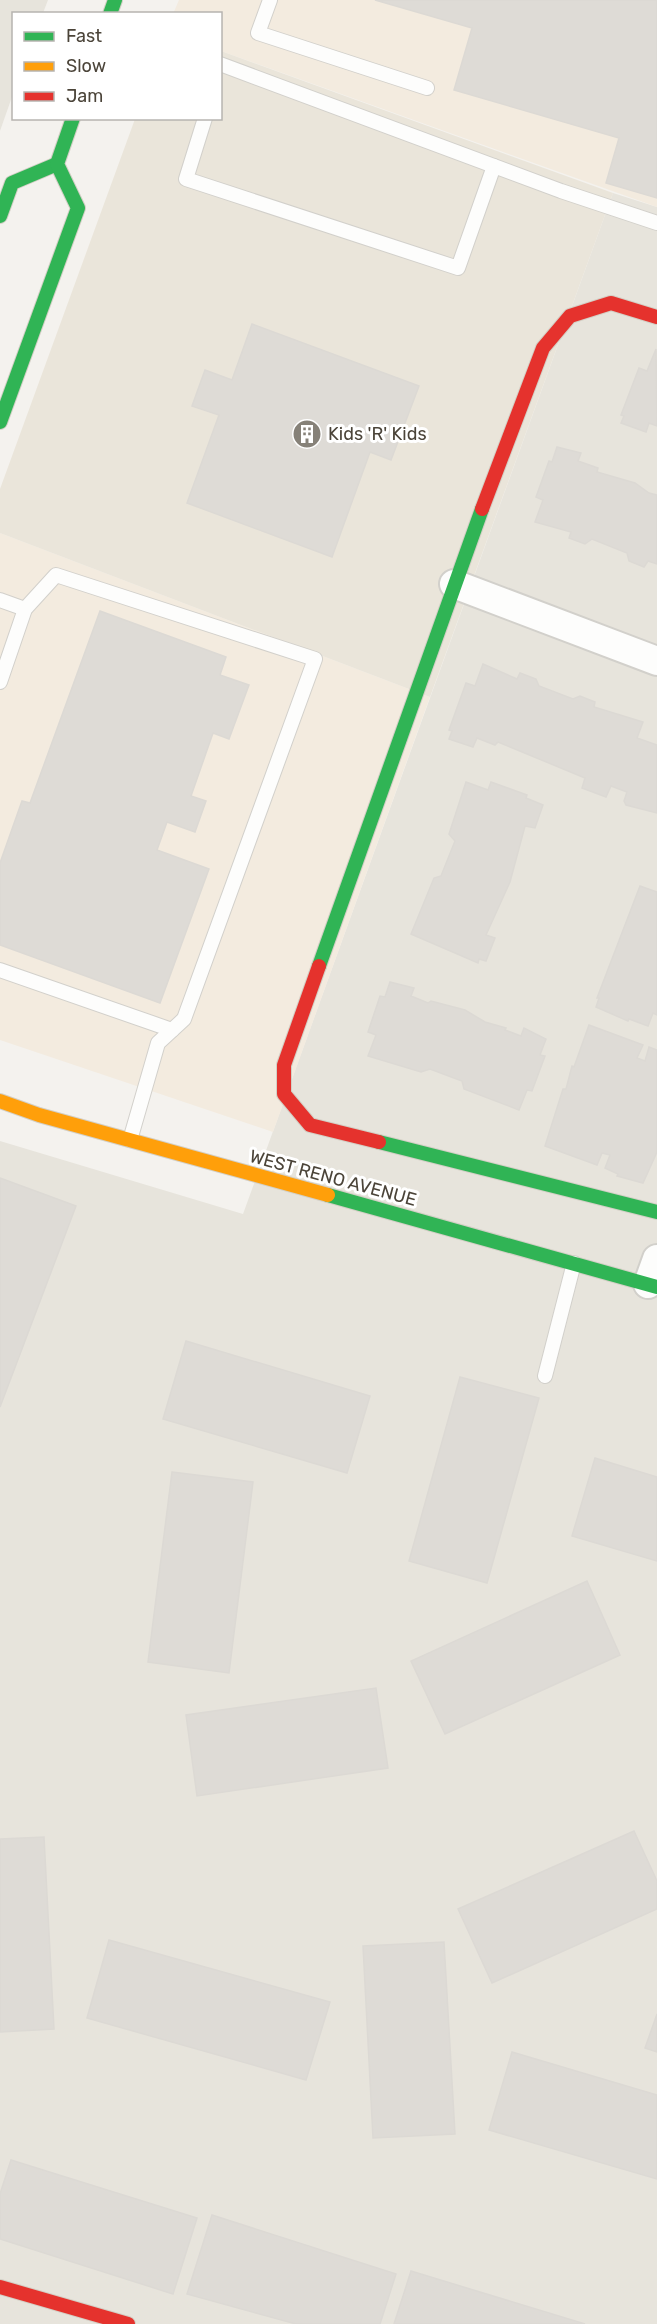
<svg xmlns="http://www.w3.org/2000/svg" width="657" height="2324" font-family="Rubik,sans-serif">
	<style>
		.residential { fill: #e7e4dc }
		.commercial { fill: #f3ebdf }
		.education { fill: #eae5da }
		.building { fill: #dedbd6; stroke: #dcd9d4; stroke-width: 1.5 }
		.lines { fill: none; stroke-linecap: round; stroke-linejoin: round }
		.lane-casing { stroke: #d2d0cb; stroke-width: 16 }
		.street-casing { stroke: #d2d0cb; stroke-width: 32 }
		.fast-casing { stroke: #d3cfc5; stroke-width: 16 }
		.slow-casing { stroke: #d3cfc5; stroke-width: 16 }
		.jam-casing { stroke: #d3cfc5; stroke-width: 16 }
		.lane { stroke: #fdfdfc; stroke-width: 14 }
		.street { stroke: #fdfdfc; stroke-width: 28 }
		.fast { stroke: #30b455; stroke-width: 14 }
		.slow { stroke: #ff9f0a; stroke-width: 14 }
		.jam { stroke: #e5322d; stroke-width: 14 }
		.labels { text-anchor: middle; stroke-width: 6; stroke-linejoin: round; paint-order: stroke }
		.poi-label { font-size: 18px; fill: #4b4439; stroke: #fff; text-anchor: start }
		.street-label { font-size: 18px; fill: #4b4439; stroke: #fff }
	</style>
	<rect width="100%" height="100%" fill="#f4f2ee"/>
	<g class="residential">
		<polygon points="0,0 48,0 43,13 14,14 13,94 0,131"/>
		<polygon points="613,193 657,207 657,2324 0,2324 0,1141 243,1214"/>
	</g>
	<g class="commercial">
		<polygon points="179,0 657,0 657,207 221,51 220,14 173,14"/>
		<polygon points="0,533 430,697 273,1132 0,1040"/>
	</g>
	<polygon class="education" points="221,51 613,193 430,697 0,533 0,489 135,119 220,118"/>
	<g class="building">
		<polygon points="375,0 657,0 657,198 606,183 619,138 454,90 472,28"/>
		<polygon points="252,324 419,386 391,460 370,452 332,557 187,503 219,415 192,406 205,370 232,380"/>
		<polygon points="656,349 657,426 649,423 646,432 621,423 624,416 621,415 639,368 647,371"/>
		<polygon points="557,447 581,453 578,461 598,468 597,472 635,483 649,493 657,495 657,564 648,561 644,567 629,561 627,553 592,539 585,544 569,538 571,532 535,522 543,500 536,497 549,461 552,462"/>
		<polygon points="100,611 226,657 220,675 249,685 229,739 213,733 191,796 206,801 195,832 167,822 157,850 209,869 160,1003 0,945 0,863 22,801 30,803"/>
		<polygon points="483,664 517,679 520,673 536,679 539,686 573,699 580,696 595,702 594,707 643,722 637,738 657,745 657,813 626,805 624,801 627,792 611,786 606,797 582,788 585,778 498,742 495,745 477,738 473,747 449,739 452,731 449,730 466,683 475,686"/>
		<polygon points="466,782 488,790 491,782 527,795 526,798 543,805 535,828 525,826 510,882 486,935 495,938 486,961 479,959 478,963 411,934 434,878 441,876 455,841 449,834"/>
		<polygon points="640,886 657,892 657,1015 653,1013 648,1026 629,1019 628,1021 596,1007 599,998 597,998"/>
		<polygon points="390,982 414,988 411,996 428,1003 431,1001 465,1010 485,1022 506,1028 505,1030 521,1036 524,1028 546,1039 540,1055 545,1056 532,1091 527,1090 519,1110 464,1089 462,1081 430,1069 421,1072 368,1056 376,1035 368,1032 380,996 385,997"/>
		<polygon points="589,1025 643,1045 637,1058 645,1061 649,1047 657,1050 657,1152 643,1183 617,1176 618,1174 605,1168 610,1155 602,1153 597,1165 545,1146 563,1089 566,1089 572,1066 574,1067"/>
		<polygon points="0,1178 76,1206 0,1407"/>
		<polygon points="186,1341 370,1396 347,1473 163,1419"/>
		<polygon points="460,1377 539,1398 487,1583 409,1561"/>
		<polygon points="595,1458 657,1477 657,1561 572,1536"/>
		<polygon points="172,1472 253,1482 229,1673 148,1662"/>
		<polygon points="587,1581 620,1655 445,1734 411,1661"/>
		<polygon points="376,1688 388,1768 197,1796 186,1715"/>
		<polygon points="634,1831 657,1881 657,1909 492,1983 458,1909"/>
		<polygon points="44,1837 54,2029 0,2032 0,1839"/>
		<polygon points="109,1940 330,2002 306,2080 87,2018"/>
		<polygon points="444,1942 455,2134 373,2138 363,1946"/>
		<polygon points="657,2014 657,2052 645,2048"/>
		<polygon points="512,2052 657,2095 657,2179 489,2130"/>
		<polygon points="11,2160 197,2218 173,2294 0,2239 0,2194"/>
		<polygon points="212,2215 396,2274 380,2324 296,2324 187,2294"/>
		<polygon points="411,2271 585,2324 394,2324"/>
	</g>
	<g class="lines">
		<g class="lane-casing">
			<g id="lane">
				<polyline points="270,0 258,33 427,88"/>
				<polyline points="220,64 561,191 657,223"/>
				<polyline points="205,118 186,179 458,268 494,166"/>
				<polyline points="0,600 25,609"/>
				<polyline points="0,682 25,609 56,575 315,659 184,1019 158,1043 130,1140"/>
				<polyline points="0,970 172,1030"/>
				<polyline points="545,1376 574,1263"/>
			</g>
		</g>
		<g class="street-casing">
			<g id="street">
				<polyline points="454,584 657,661"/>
				<polyline points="648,1284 657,1259"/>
			</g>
		</g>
		<g class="fast-casing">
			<g id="fast">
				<polyline points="110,14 115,0"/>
				<polyline points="0,216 12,183 57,164"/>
				<polyline points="0,422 78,208 57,164 73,118"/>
				<polyline points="319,966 482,509"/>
				<polyline points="379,1142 657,1212"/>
				<polyline points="328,1195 657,1287"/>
			</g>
		</g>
		<g class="slow-casing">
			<polyline id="slow" points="0,1101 39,1115 328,1195"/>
		</g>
		<g class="jam-casing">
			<g id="jam">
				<polyline points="482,509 543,348 570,316 611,303 657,317"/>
				<polyline points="319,966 284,1065 284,1094 310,1125 379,1142"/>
				<polyline points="0,2287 128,2324"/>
			</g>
		</g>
		<use href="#lane" class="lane"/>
		<use href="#street" class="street"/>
		<use href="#fast" class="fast"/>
		<use href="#slow" class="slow"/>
		<use href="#jam" class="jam"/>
	</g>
	<defs>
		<g id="building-disc" transform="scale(1.5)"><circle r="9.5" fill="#868178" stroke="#fff"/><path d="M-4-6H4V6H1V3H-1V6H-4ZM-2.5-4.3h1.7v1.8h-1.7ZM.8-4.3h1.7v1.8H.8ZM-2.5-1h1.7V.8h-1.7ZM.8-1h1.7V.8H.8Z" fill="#fff"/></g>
	</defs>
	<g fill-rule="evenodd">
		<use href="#building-disc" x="307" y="434"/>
	</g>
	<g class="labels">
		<g class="poi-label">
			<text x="328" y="440">Kids 'R' Kids</text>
		</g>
		<g class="street-label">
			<text transform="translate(333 1178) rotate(15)" y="6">WEST RENO AVENUE</text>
		</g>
	</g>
	<rect x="12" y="12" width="210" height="108" fill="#ffffff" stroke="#b7b4b0" stroke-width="1.5"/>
	<rect x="24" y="32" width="30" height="9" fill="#30b455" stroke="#b7b4b0" stroke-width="1.5"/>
	<text x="66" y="42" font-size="18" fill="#4b4439">Fast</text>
	<rect x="24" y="62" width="30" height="9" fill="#ff9f0a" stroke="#b7b4b0" stroke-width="1.5"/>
	<text x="66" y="72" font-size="18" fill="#4b4439">Slow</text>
	<rect x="24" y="92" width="30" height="9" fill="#e5322d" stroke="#b7b4b0" stroke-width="1.5"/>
	<text x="66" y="102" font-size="18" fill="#4b4439">Jam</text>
</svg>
